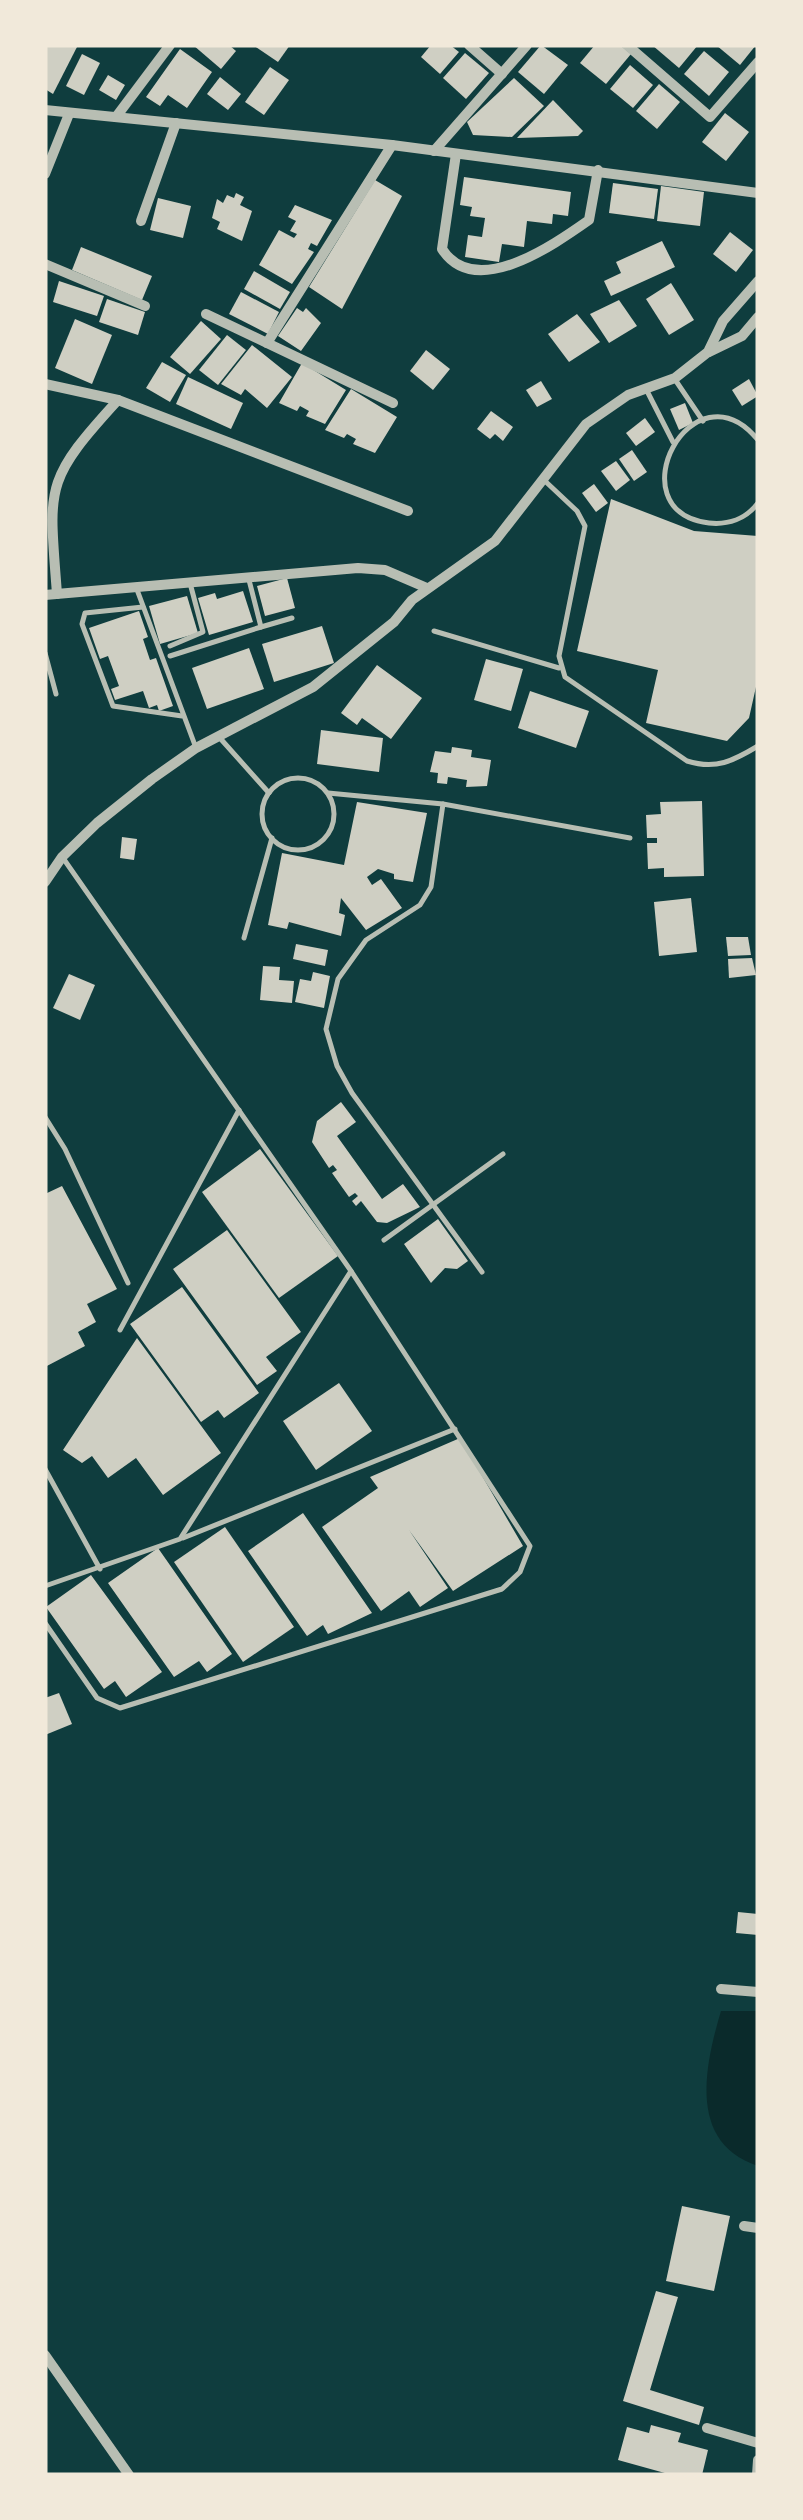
<svg xmlns="http://www.w3.org/2000/svg" width="803" height="2520" font-family="'PT Sans',sans-serif">
	<style>
		.water { fill: #0a2a2b }
		.building { fill: #cfcfc3 }
		.lines { fill: none; stroke-linecap: round; stroke-linejoin: round }
		.service { stroke: #b8beb3; stroke-width: 5 }
		.minor { stroke: #b8beb3; stroke-width: 10 }
	</style>
	<rect width="100%" height="100%" fill="#0f3d3e"/>
	<path class="water" d="M 721,2011 L 758,2011 L 758,2166 C 687,2143 705,2065 721,2011 Z"/>
	<g class="building">
		<polygon points="45,45 78,45 53,94 45,89"/>
		<polygon points="193,45 229,45 236,51 221,69"/>
		<polygon points="253,45 290,45 278,62"/>
		<polygon points="431,45 450,45 459,52 440,74 421,57"/>
		<polygon points="541,45 568,65 544,94 518,72"/>
		<polygon points="595,45 620,45 631,54 606,84 580,63"/>
		<polygon points="652,45 698,45 679,68"/>
		<polygon points="716,45 756,45 740,65"/>
		<polygon points="180,49 212,72 187,108 168,95 160,106 146,97"/>
		<polygon points="704,51 729,72 709,96 684,74"/>
		<polygon points="465,53 489,73 466,99 443,78"/>
		<polygon points="82,54 100,63 84,95 66,86"/>
		<polygon points="630,65 653,85 633,108 610,89"/>
		<polygon points="270,67 289,80 264,115 245,102"/>
		<polygon points="108,75 125,85 116,100 99,90"/>
		<polygon points="220,77 241,94 228,110 207,94"/>
		<polygon points="514,78 544,106 512,137 473,135 467,122"/>
		<polygon points="659,84 680,102 657,129 636,111"/>
		<polygon points="553,100 583,131 578,136 517,138"/>
		<polygon points="725,113 749,132 726,161 702,142"/>
		<polygon points="464,177 571,192 568,216 553,214 552,224 527,221 524,247 502,244 499,262 465,257 468,235 482,237 485,218 470,216 472,207 460,205"/>
		<polygon points="375,180 402,196 342,309 309,287"/>
		<polygon points="613,183 658,189 654,219 609,213"/>
		<polygon points="661,186 704,192 700,226 657,221"/>
		<polygon points="236,193 244,197 240,205 252,211 242,241 217,229 220,222 212,218 217,199 223,203 227,195 234,198"/>
		<polygon points="158,198 191,206 183,238 150,230"/>
		<polygon points="295,205 332,220 317,246 311,243 308,249 314,252 292,284 259,265 279,230 294,238 297,234 290,231 296,221 288,217"/>
		<polygon points="730,232 753,250 736,272 713,254"/>
		<polygon points="662,241 675,267 611,296 604,281 621,273 616,262"/>
		<polygon points="81,247 152,276 142,300 72,270"/>
		<polygon points="254,271 290,292 280,309 244,289"/>
		<polygon points="59,281 104,296 97,316 53,302"/>
		<polygon points="671,283 694,320 669,335 646,299"/>
		<polygon points="241,292 279,312 268,334 229,314"/>
		<polygon points="107,299 145,312 138,335 99,322"/>
		<polygon points="619,300 637,326 609,343 590,314"/>
		<polygon points="297,308 303,312 306,308 321,323 301,351 278,336"/>
		<polygon points="577,314 600,342 569,362 548,334"/>
		<polygon points="75,319 112,335 92,384 55,368"/>
		<polygon points="201,321 221,339 190,374 170,357"/>
		<polygon points="227,335 246,350 218,385 199,370"/>
		<polygon points="252,345 292,377 267,408 245,389 241,395 221,384"/>
		<polygon points="426,350 450,369 433,390 410,371"/>
		<polygon points="162,362 186,375 170,402 146,388"/>
		<polygon points="302,363 346,390 325,424 306,416 309,411 300,406 297,411 279,403"/>
		<polygon points="188,377 243,403 231,429 176,404"/>
		<polygon points="749,379 758,396 742,406 732,390"/>
		<polygon points="541,381 552,399 537,407 526,390"/>
		<polygon points="351,389 397,417 375,453 353,444 356,439 347,434 344,438 325,430"/>
		<polygon points="685,403 693,423 679,430 670,409"/>
		<polygon points="491,411 513,427 503,441 495,434 490,439 477,429"/>
		<polygon points="645,418 655,432 636,446 626,433"/>
		<polygon points="632,450 647,472 634,481 619,459"/>
		<polygon points="616,461 630,480 616,491 601,471"/>
		<polygon points="594,484 608,503 596,512 582,493"/>
		<polygon points="611,499 694,531 758,536 758,678 749,718 727,741 646,723 658,670 577,651"/>
		<polygon points="287,578 295,608 265,616 257,586"/>
		<polygon points="243,591 253,622 209,635 198,598 215,593 217,599"/>
		<polygon points="187,596 198,633 160,644 149,606"/>
		<polygon points="139,611 148,637 143,639 150,660 156,658 173,706 159,711 157,705 149,708 143,691 115,700 111,689 119,686 108,656 100,659 89,628"/>
		<polygon points="322,626 334,663 274,682 262,644"/>
		<polygon points="249,648 264,689 207,709 192,668"/>
		<polygon points="486,659 523,669 511,711 474,700"/>
		<polygon points="377,665 422,698 391,739 362,718 357,725 341,713"/>
		<polygon points="530,691 589,711 576,748 518,728"/>
		<polygon points="321,730 383,738 379,772 317,764"/>
		<polygon points="452,747 472,750 471,757 491,760 487,786 466,787 467,780 448,777 447,784 437,783 438,773 430,772 435,751 451,753"/>
		<polygon points="702,801 704,876 664,877 664,868 648,869 647,843 657,843 657,838 647,838 646,815 661,814 660,802"/>
		<polygon points="357,802 427,813 413,882 394,879 394,874 378,869 367,877 372,885 381,879 402,908 366,930 341,898 339,913 345,915 341,936 289,922 287,929 268,925 282,853 344,865"/>
		<polygon points="122,837 137,839 134,860 120,858"/>
		<polygon points="691,898 697,952 659,956 654,902"/>
		<polygon points="726,937 748,937 751,955 728,956"/>
		<polygon points="296,944 328,950 325,966 293,959"/>
		<polygon points="752,958 756,975 729,978 728,959"/>
		<polygon points="263,966 280,967 279,980 294,981 292,1003 260,1000"/>
		<polygon points="313,972 330,976 324,1008 295,1002 300,979 311,981"/>
		<polygon points="69,974 95,985 80,1020 53,1008"/>
		<polygon points="341,1102 356,1122 337,1136 382,1199 403,1184 420,1207 387,1223 377,1222 361,1201 356,1206 352,1201 358,1196 355,1193 349,1197 332,1173 337,1170 333,1165 329,1168 312,1142 317,1121"/>
		<polygon points="260,1149 338,1256 279,1298 202,1192"/>
		<polygon points="62,1186 117,1289 87,1304 96,1322 78,1332 85,1346 45,1367 45,1194"/>
		<polygon points="438,1219 468,1261 457,1269 445,1268 431,1283 404,1244"/>
		<polygon points="227,1230 301,1332 266,1357 277,1371 257,1385 173,1269"/>
		<polygon points="182,1287 259,1393 224,1418 218,1410 201,1422 130,1324"/>
		<polygon points="137,1338 221,1453 163,1495 136,1458 108,1478 92,1456 82,1463 63,1450"/>
		<polygon points="339,1383 372,1431 316,1470 283,1421"/>
		<polygon points="460,1438 523,1546 453,1591 409,1530 448,1588 420,1607 409,1591 381,1611 322,1527 378,1488 370,1477"/>
		<polygon points="303,1513 372,1613 328,1634 323,1625 307,1636 248,1551"/>
		<polygon points="225,1527 294,1627 243,1662 174,1562"/>
		<polygon points="158,1548 232,1654 207,1672 199,1661 174,1677 108,1583"/>
		<polygon points="91,1575 162,1672 126,1697 115,1681 104,1689 46,1607"/>
		<polygon points="59,1693 72,1724 45,1735 45,1698"/>
		<polygon points="738,1912 758,1914 758,1935 736,1933"/>
		<polygon points="682,2206 730,2216 714,2291 666,2281"/>
		<polygon points="656,2291 678,2297 650,2390 704,2407 699,2425 623,2401"/>
		<polygon points="651,2425 681,2433 678,2442 708,2450 702,2475 672,2475 618,2460 627,2427 649,2433"/>
	</g>
	<g class="lines">
		<g class="service">
			<polyline points="676,381 703,421"/>
			<polyline points="646,389 673,442"/>
			<path d="M 758,440 C 693,360 613,511 709,523 C 728,525 746,519 758,503"/>
			<path d="M 545,481 L 577,511 L 585,526 L 559,656 L 565,677 L 687,761 C 716,770 733,761 758,746"/>
			<polyline points="136,587 196,748"/>
			<polyline points="143,607 85,613 82,624 113,706 182,716"/>
			<polyline points="261,627 292,618"/>
			<polyline points="434,631 559,668"/>
			<polyline points="170,646 203,632 190,583"/>
			<polyline points="45,653 56,694"/>
			<polyline points="170,656 261,627 249,580"/>
			<polyline points="219,737 269,793"/>
			<circle cx="298" cy="814" r="36"/>
			<polyline points="328,793 443,804 630,838"/>
			<polyline points="443,804 431,887 420,905 366,940 338,979 326,1029 337,1066 352,1093 482,1272"/>
			<polyline points="244,938 272,838"/>
			<polyline points="45,1117 65,1149 128,1283"/>
			<polyline points="384,1240 503,1154"/>
			<polyline points="120,1330 239,1110"/>
			<polyline points="45,1469 100,1569"/>
			<polyline points="183,1538 455,1429"/>
			<polyline points="45,1586 180,1539 351,1271"/>
			<polyline points="45,1623 97,1698 120,1708 502,1589 520,1572 530,1546 351,1271 63,858"/>
		</g>
		<g class="minor">
			<polyline points="469,45 502,74"/>
			<polyline points="627,45 710,117 758,62"/>
			<polyline points="45,110 392,145 758,193"/>
			<polyline points="116,117 170,45"/>
			<polyline points="392,145 267,343 393,403"/>
			<polyline points="434,151 527,45"/>
			<path d="M 456,154 L 442,249 C 475,300 552,246 589,220 L 598,170"/>
			<polyline points="45,174 69,114"/>
			<polyline points="141,221 176,123"/>
			<polyline points="45,264 145,306"/>
			<polyline points="206,314 267,343"/>
			<polyline points="709,352 742,336 758,317"/>
			<polyline points="45,384 118,400 408,511"/>
			<path d="M 57,594 C 49,486 43,482 118,400"/>
			<polyline points="45,595 358,568 385,570 427,588"/>
			<polyline points="45,882 62,857 97,823 152,779 196,748 313,687 394,622 412,600 495,541 586,424 628,395 675,378 708,352 723,321 758,281"/>
			<polyline points="721,1989 758,1992"/>
			<polyline points="744,2226 758,2228"/>
			<polyline points="45,2355 129,2475"/>
			<polyline points="707,2428 758,2443"/>
			<polyline points="757,2475 758,2460"/>
		</g>
	</g>
	<rect width="803" height="2520" fill="none" stroke="#f1e9da" stroke-width="95"/>
</svg>
